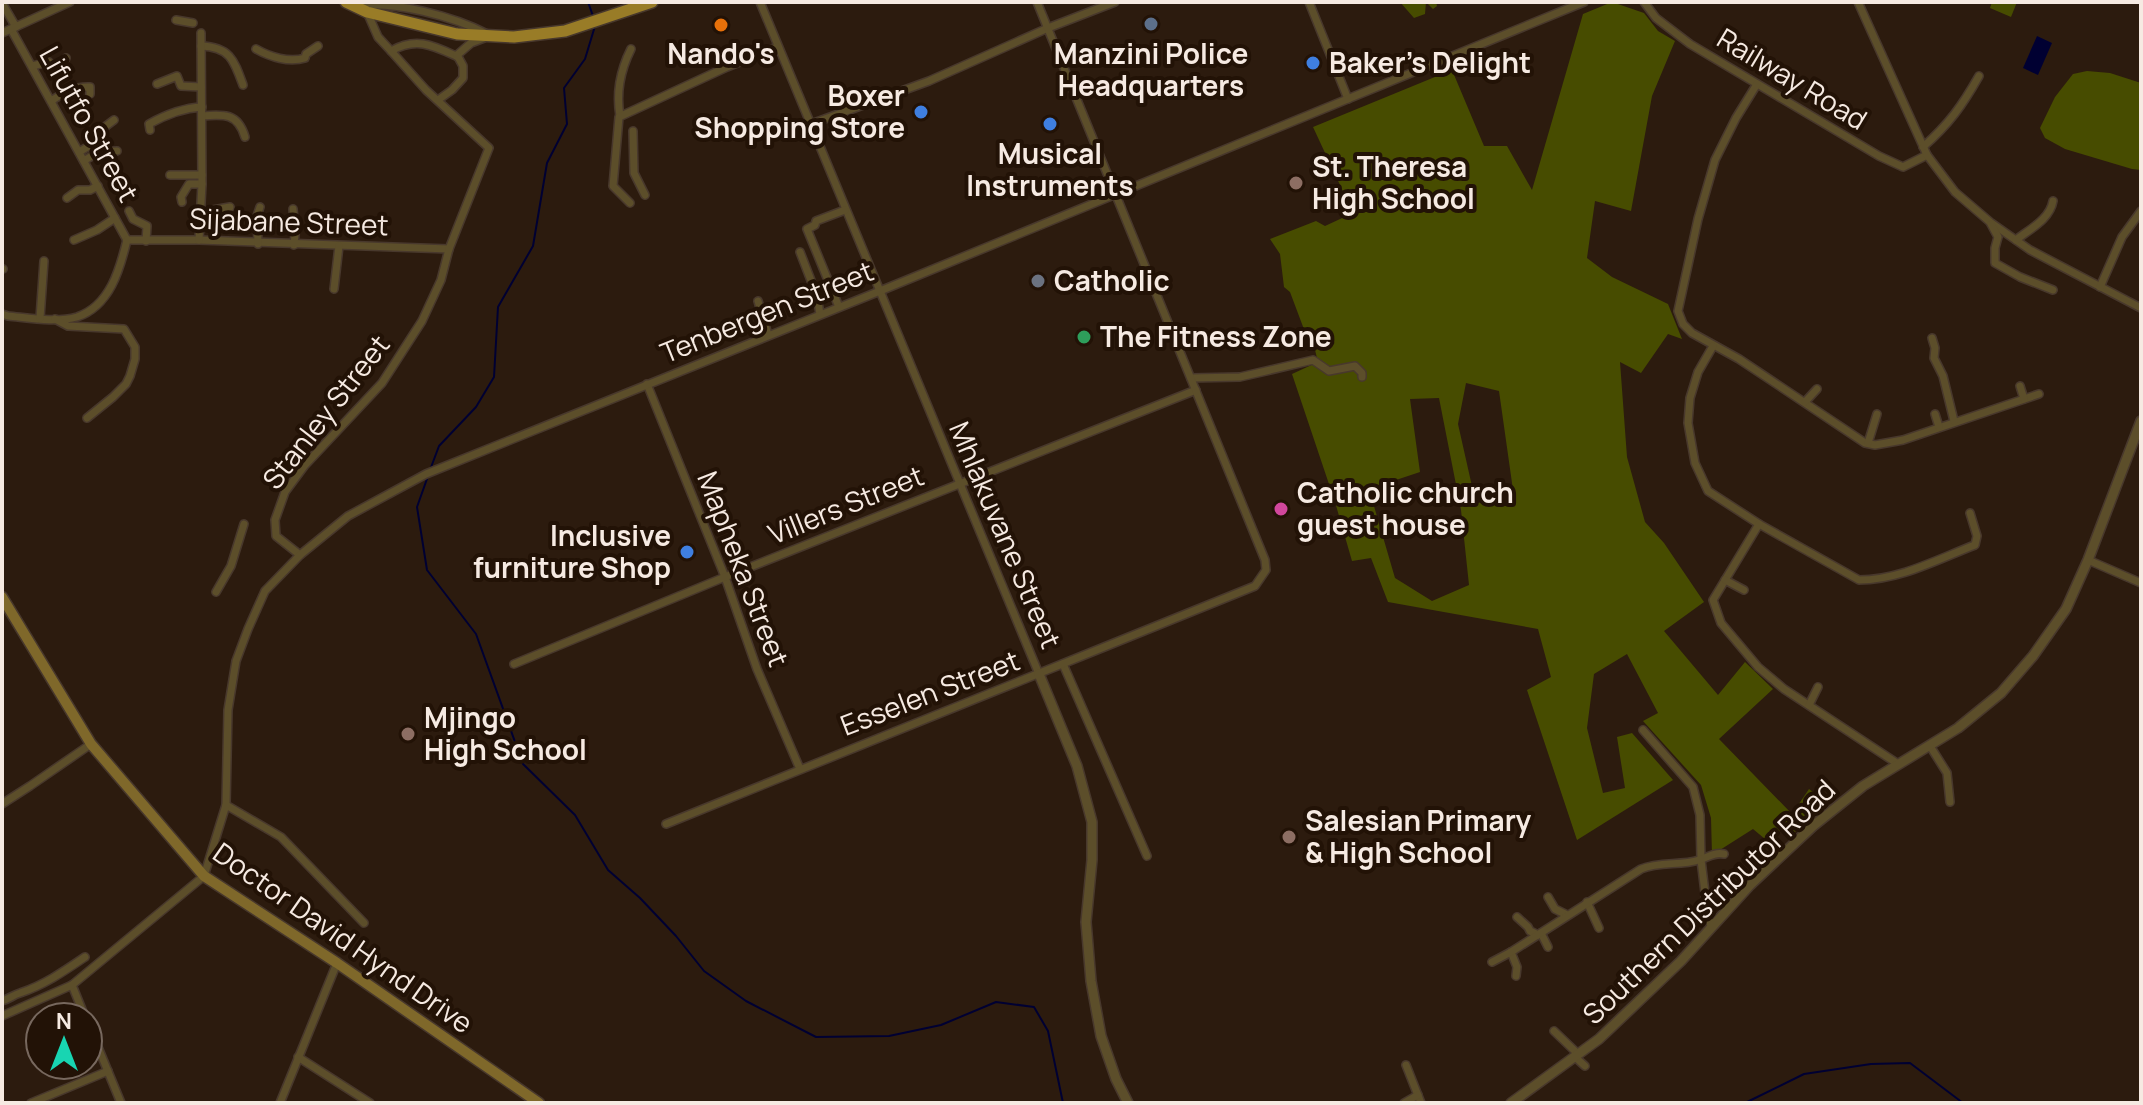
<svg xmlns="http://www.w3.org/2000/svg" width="2143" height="1105" font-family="Manrope,sans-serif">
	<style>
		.green { fill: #474c00; fill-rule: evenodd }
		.water { fill: #000032 }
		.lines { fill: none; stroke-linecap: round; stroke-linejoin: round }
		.stream { stroke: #000032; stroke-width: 2 }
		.minor-casing { stroke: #48382c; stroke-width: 10 }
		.tertiary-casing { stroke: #48382c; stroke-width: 12 }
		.secondary-casing { stroke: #48382c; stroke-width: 13 }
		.primary-casing { stroke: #48382c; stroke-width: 14 }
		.minor { stroke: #5c4e2a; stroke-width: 7 }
		.tertiary { stroke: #5c4e2a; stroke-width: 9 }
		.secondary { stroke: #7f682a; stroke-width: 10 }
		.primary { stroke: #997c27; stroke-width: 11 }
		.service-dot { fill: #5c6f8a; stroke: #221206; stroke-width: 3 }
		.food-dot { fill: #e8710a; stroke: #221206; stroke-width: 3 }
		.shop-dot { fill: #3f7fe0; stroke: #221206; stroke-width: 3 }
		.education-dot { fill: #8d6e63; stroke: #221206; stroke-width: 3 }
		.worship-dot { fill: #6b7280; stroke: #221206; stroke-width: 3 }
		.leisure-dot { fill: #2e9e5b; stroke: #221206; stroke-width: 3 }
		.hotel-dot { fill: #d1479c; stroke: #221206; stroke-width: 3 }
		.labels { text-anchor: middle; stroke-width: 8; stroke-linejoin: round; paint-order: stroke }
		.poi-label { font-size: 28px; font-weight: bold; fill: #f6eae2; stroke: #221206; text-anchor: start }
		.street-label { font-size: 28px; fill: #f6eae2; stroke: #221206 }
	</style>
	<rect width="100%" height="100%" fill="#2c1b0e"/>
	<g class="green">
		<polygon points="1400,2 1436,2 1437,6 1433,9 1426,2 1425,14 1414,18"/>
		<path d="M 1612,2 L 1644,13 L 1658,31 L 1675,41 L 1652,96 L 1631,211 L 1595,201 L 1587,258 L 1612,277 L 1668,304 L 1682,339 L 1668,334 L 1641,373 L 1620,362 L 1627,457 L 1645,522 L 1664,543 L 1704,602 L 1664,631 L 1718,695 L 1745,662 L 1773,689 L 1719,739 L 1792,814 L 1809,789 L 1825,801 L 1791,836 L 1783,829 L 1765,839 L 1753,829 L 1712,855 L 1711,818 L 1701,785 L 1643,721 L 1658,713 L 1627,654 L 1594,674 L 1587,728 L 1603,793 L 1625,788 L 1617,737 L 1632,733 L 1673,780 L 1577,840 L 1527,690 L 1551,677 L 1538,629 L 1388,602 L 1371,558 L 1352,561 L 1335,502 L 1292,374 L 1318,362 L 1314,346 L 1308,340 L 1290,292 L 1284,287 L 1280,254 L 1270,239 L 1316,221 L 1325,226 L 1353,213 L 1313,127 L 1452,70 L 1484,146 L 1507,146 L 1532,190 L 1583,14 ZM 1466,383 L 1499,391 L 1513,490 L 1476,504 L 1458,424 ZM 1439,398 L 1461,510 L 1469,585 L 1432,601 L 1395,578 L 1369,489 L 1420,472 L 1410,399 Z"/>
		<polygon points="1992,2 2017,2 2011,17 1990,8"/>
		<polygon points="2087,71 2110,73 2141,83 2141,170 2132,169 2065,149 2045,138 2040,128 2055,97 2073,74"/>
	</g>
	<polygon class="water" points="2037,36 2052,43 2038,75 2023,68"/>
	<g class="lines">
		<g class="stream">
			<polyline points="588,2 593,16"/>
			<polyline points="430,470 439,446 476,407 494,377 498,307 533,246 547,163 567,124 564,88 585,59 595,26"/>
			<polyline points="428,476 417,507 427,570 476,634 523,764 575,815 608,870 640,898 676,936 704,971 746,1001 816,1037 889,1036 941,1025 996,1002 1034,1007 1048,1031 1063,1103"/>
			<polyline points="1745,1103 1804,1074 1871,1064 1910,1063 1963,1103"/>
		</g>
		<g class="minor-casing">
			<g id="minor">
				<polyline points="760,2 1039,674"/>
				<polyline points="1309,2 1348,99"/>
				<polyline points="1644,2 1656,18 1690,44 1879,156 1903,167 1927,155"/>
				<polyline points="1858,2 1927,155 1955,192 1990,222 2030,250 2141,308"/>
				<polyline points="2,3 16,27"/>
				<path d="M 357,6 C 393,0 455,17 487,34"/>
				<polyline points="176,20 193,23"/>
				<polyline points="11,29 127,240"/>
				<polyline points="2,33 70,2"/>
				<path d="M 201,46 C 230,47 234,60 243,85"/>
				<path d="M 256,49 C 270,57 289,63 305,58 L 306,54 L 318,46"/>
				<path d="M 391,51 C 416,37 432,45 456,56 L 471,43 L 484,38"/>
				<polyline points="32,66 49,62 53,67 63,63 66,58"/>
				<polyline points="157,84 177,76 181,86 201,87"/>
				<polyline points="1757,84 1736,118 1715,160 1698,219 1678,311 1683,324 1692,333 1739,359 1865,443 1875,445 1903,440 2039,394"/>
				<polyline points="438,100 452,90 463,78 463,66 457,55"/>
				<path d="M 51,101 C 63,93 75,86 90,87 L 90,94"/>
				<path d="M 202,116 C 224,114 238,113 245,137"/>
				<path d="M 620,116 C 616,93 620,71 631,49"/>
				<polyline points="811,124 929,81 1048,28 1115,2"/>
				<path d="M 150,130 L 149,124 C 165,115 183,108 202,107"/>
				<polyline points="633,131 634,173 645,195"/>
				<path d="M 1923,147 C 1949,124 1962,106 1979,76"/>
				<polyline points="79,152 94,143 102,129 114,120"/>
				<path d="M 84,161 C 95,153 103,151 117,151"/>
				<polyline points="170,175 202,175"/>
				<polyline points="67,198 78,190 90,190 98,186"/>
				<polyline points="182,202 181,197 189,184 202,184"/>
				<polyline points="630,203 613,186 619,117 727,67 777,47"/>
				<polyline points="293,209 295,234 294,245"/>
				<polyline points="129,211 133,219 147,226 146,241"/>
				<polyline points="201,212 230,207"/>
				<polyline points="1991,224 1998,237 1995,248 1995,263 2020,277 2053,290"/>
				<polyline points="74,240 97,230 115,218"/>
				<polyline points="127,240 199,240 449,249"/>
				<polyline points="199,240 202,184 201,33"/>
				<path d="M 2016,240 C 2030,229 2050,219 2053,201"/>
				<polyline points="258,244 257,216 260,207"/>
				<polyline points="800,252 817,296 820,314"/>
				<polyline points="2,269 3,269"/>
				<polyline points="2100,287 2122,237 2141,211"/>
				<polyline points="334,289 339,246"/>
				<polyline points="758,301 768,335"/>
				<polyline points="839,307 807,229 815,225 816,221 845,210"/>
				<path d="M 2,314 L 8,316 C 29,318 56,323 77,317 C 110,306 120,269 127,240"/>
				<polyline points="40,318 44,261"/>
				<polyline points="55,319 68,326 124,329 135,347 135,359 130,376 126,384 113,397 87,418"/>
				<polyline points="1932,338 1935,348 1934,358 1943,376 1954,421"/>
				<path d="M 1713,346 L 1698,372 L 1690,398 L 1688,423 L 1695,463 L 1708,491 L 1759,524 L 1859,580 C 1900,580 1938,559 1975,545 L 1977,536 L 1970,513"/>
				<polyline points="1191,378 1240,377 1313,360 1329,371 1355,366 1362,373 1362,377"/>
				<polyline points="647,384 725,577 757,669 800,769"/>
				<polyline points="2020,386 2024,399"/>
				<polyline points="1805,402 1817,389"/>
				<polyline points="1935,414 1939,427"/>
				<polyline points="1868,443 1877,414"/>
				<polyline points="1759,524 1713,600 1721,623 1758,667 1784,689 1898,764"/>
				<polyline points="300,555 276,536 275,520 285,492 305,465 382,383 422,321 441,280 449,249 489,148 426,90 391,51 378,37 367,12"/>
				<polyline points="2088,560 2141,583"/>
				<polyline points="1725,580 1744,590"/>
				<polyline points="216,592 231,566 244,524"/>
				<polyline points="514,664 725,577 1196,390"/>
				<polyline points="1063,664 1147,856"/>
				<polyline points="1809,705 1818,687"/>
				<polyline points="1643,730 1693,787 1700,815 1701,860 1708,917 1711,926"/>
				<polyline points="1930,746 1947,773 1950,802"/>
				<polyline points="2,804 30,786 91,744"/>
				<polyline points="226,805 281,837 364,923"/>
				<path d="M 666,824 C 862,743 1059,666 1255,586 L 1266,570 L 1265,560 L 1037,2"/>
				<polyline points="1548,897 1555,909 1567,915"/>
				<polyline points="1587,902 1599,928"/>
				<polyline points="1517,917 1528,927 1530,931 1538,935"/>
				<polyline points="1541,933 1548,947"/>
				<polyline points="1511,952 1517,967 1516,976"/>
				<path d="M 1492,962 L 1511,952 L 1641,869 C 1660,861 1680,866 1699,860 C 1709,857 1714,852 1724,854"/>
				<polyline points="72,985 85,1017"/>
				<path d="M 2,1001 C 9,999 13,995 20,993 C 44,985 63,972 85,957"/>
				<polyline points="2,1016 72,985 204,876 226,805 228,710 236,661 248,629 265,591 300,555 348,516 426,474 880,291 1584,2"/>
				<polyline points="88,1023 121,1103"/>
				<polyline points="1554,1031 1578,1054"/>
				<polyline points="298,1057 370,1103"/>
				<polyline points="1575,1057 1585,1066"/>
				<polyline points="1406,1065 1421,1103"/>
				<polyline points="31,1103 108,1071"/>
				<polyline points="280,1103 337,963"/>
				<polyline points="1404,1103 1418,1095"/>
			</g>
		</g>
		<g class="tertiary-casing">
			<g id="tertiary">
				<polyline points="1039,674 1077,766 1092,822 1092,860 1086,922 1091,981 1101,1036 1116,1079 1128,1103"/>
				<polyline points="1511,1103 1599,1039 1681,961 1750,885 1813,826 1863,786 1958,728 2001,693 2033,656 2066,609 2088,560 2141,421"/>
			</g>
		</g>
		<g class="secondary-casing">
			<polyline id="secondary" points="2,597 91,744 204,876 337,963 539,1103"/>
		</g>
		<g class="primary-casing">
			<polyline id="primary" points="346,2 367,12 457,34 514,37 565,31 652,2"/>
		</g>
		<use href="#minor" class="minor"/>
		<use href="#tertiary" class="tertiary"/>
		<use href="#secondary" class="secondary"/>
		<use href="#primary" class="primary"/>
	</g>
	<circle class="service-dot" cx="1151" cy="24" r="8"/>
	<circle class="food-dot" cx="721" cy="25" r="8"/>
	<g class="shop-dot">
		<circle cx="1313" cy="63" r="8"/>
		<circle cx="921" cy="112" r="8"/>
		<circle cx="1050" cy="124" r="8"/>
		<circle cx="687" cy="552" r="8"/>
	</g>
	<g class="education-dot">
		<circle cx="1296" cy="183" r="8"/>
		<circle cx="408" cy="734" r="8"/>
		<circle cx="1289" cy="837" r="8"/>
	</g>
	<circle class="worship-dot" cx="1038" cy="281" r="8"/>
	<circle class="leisure-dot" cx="1084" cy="337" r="8"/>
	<circle class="hotel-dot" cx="1281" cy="509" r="8"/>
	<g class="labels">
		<g class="poi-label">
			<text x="721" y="64" text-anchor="middle">Nando's</text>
			<text x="1151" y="64" text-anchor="middle">Manzini Police<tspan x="1151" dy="32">Headquarters</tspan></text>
			<text x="1329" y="73">Baker's Delight</text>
			<text x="905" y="106" text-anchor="end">Boxer<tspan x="905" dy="32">Shopping Store</tspan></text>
			<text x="1050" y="164" text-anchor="middle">Musical<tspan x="1050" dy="32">Instruments</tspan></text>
			<text x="1312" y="177">St. Theresa<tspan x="1312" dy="32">High School</tspan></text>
			<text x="1054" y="291">Catholic</text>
			<text x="1100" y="347">The Fitness Zone</text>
			<text x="1297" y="503">Catholic church<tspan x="1297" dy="32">guest house</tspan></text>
			<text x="671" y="546" text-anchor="end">Inclusive<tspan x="671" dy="32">furniture Shop</tspan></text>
			<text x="424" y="728">Mjingo<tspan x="424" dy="32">High School</tspan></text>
			<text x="1305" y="831">Salesian Primary<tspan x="1305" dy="32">&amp; High School</tspan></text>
		</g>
		<g class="street-label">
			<text transform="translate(1792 79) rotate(31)" y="10">Railway Road</text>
			<text transform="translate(89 124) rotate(61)" y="10">Lifutfo Street</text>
			<text transform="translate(289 222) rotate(2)" y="10">Sijabane Street</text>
			<text transform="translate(767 312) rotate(-22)" y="10">Tenbergen Street</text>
			<text transform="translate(326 412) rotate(-52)" y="10">Stanley Street</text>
			<text transform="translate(846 505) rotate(-22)" y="10">Villers Street</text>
			<text transform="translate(1005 535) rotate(67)" y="10">Mhlakuvane Street</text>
			<text transform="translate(743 569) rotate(69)" y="10">Mapheka Street</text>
			<text transform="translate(930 693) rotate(-21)" y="10">Esselen Street</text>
			<text transform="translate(1709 902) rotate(-44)" y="10">Southern Distributor Road</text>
			<text transform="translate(343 938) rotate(35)" y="10">Doctor David Hynd Drive</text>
		</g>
	</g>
	<rect width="2143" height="1105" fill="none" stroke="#f6eae2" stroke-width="8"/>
	<g transform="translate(64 1041)"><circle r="38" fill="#221206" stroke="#77685e" stroke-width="2"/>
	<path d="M0-6L14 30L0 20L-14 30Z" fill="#18d5b2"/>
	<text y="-12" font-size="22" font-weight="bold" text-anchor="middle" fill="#f6eae2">N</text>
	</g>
</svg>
